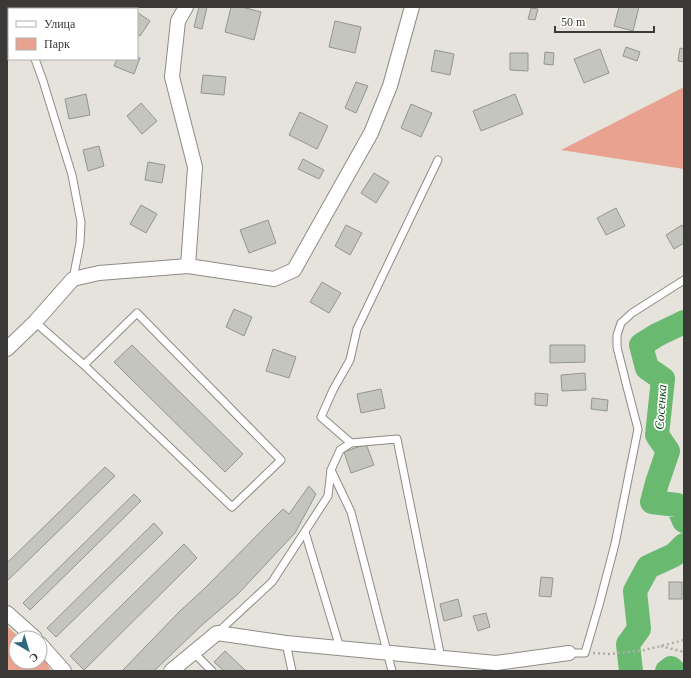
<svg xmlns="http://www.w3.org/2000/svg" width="691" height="678" font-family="Georgia,serif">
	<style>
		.green { fill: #e8a28f }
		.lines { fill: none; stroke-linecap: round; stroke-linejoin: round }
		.river { stroke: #6ab971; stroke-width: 24 }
		.building { fill: #c4c5bf; stroke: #93958f }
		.lane-casing { stroke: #8d8b85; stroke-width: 9 }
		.street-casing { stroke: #8d8b85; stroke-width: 16 }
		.path { stroke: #afada8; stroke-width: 2.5; stroke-dasharray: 2 3; stroke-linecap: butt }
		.lane { stroke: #fff; stroke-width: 7 }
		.street { stroke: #fff; stroke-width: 14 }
		.labels { text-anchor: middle; stroke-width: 3.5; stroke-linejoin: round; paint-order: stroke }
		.water-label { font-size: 13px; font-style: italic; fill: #0d4618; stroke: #fff }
	</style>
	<rect width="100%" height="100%" fill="#e6e3dd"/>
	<g class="green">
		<polygon points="684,87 684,169 561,150"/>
		<polygon points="7,626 20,638 16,638 16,662 40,662 40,657 46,662 51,671 7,671"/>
	</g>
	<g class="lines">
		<g class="river">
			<polyline points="684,322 657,335 641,345 647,368 663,379 657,435 668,451 657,483 652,502 677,505 684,521"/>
			<polyline points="631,671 628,644 639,629 635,591 648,567 674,555 684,545"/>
			<polyline points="667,671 671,668 674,671"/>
		</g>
	</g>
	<g class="building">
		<polygon points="199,7 207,7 202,29 194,27"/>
		<polygon points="231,7 242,7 261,12 254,40 225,32"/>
		<polygon points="619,7 639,7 633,31 614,26"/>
		<polygon points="531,8 538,9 535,20 528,19"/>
		<polygon points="137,12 150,21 140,36 137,34"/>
		<polygon points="335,21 361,27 355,53 329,47"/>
		<polygon points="626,47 640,52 637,61 623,56"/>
		<polygon points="680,48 684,49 684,62 678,61"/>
		<polygon points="600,49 609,73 584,83 574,59"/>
		<polygon points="435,50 454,54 450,75 431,71"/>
		<polygon points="545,52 554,53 553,65 544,64"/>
		<polygon points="510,53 528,53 528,71 510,70"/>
		<polygon points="137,57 140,58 134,74 114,66 117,59 137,59"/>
		<polygon points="203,75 226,77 224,95 201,93"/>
		<polygon points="356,82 368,86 356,113 345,108"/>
		<polygon points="86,94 90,115 69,119 65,99"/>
		<polygon points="515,94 523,114 481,131 473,111"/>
		<polygon points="141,103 157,121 142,134 127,116"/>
		<polygon points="411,104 432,113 421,137 401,128"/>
		<polygon points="300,112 328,126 317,149 289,135"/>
		<polygon points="99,146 104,166 88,171 83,150"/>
		<polygon points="303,159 324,170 319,179 298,169"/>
		<polygon points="148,162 165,165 162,183 145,180"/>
		<polygon points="374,173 389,182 376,203 361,193"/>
		<polygon points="141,205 157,214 146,233 130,224"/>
		<polygon points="616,208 625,226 606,235 597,218"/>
		<polygon points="268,220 276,243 249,253 240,230"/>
		<polygon points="346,225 362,233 350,255 335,246"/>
		<polygon points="682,225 684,230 684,243 674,249 666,235"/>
		<polygon points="322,282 341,293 329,313 310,302"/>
		<polygon points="234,309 252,317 244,336 226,327"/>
		<polygon points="132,345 243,454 225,472 114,362"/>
		<polygon points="550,345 585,345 585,362 550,363"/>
		<polygon points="273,349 296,357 289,378 266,371"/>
		<polygon points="585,373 586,390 562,391 561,375"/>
		<polygon points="381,389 385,408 361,413 357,394"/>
		<polygon points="535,393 548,394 547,406 535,405"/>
		<polygon points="592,398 608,400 607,411 591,409"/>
		<polygon points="366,444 374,465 351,473 344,452"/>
		<polygon points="105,467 115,476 7,581 7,563"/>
		<polygon points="309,486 316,494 295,533 238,594 202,625 154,671 122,671 179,612 206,587 283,509 289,514"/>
		<polygon points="134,494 141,501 30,610 23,603"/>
		<polygon points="154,523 163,533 56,637 47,628"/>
		<polygon points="184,544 197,558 84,670 70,656"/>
		<polygon points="541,577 553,578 551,597 539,596"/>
		<rect x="669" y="582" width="13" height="17"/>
		<polygon points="458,599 462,616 444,621 440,604"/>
		<polygon points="486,613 490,627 478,631 473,616"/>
		<polygon points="225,651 246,671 224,671 214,662"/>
	</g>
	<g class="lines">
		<g class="lane-casing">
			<g id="lane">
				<polyline points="15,9 16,7"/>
				<polyline points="35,59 43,81 72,175 81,222 80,243 73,279"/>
				<polyline points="438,160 357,329 350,360 333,390 321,417 351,443 397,439 441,658"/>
				<polyline points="35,322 84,365 137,313 281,460 232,507 84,365"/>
				<polyline points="331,470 340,450 351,443"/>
				<polyline points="305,532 340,648"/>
				<polyline points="217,633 272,582 328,496 331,470 351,512 392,671"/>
				<polyline points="286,643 292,671"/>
				<polyline points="193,652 212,671"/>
				<polyline points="569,653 585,653 599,605 615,544 638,429 627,387 617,347 617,335 621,323 632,313 684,280"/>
			</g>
		</g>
		<g class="street-casing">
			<g id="street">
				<polyline points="186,7 178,21 172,77 195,167 188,266"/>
				<polyline points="7,349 35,322 73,279 99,273 188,266 274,279 294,270 371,133 390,86 410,14 412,7"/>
				<polyline points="7,613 35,638"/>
				<polyline points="40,644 64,671"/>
				<polyline points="171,671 217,633 286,643 496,663 569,653"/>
			</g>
		</g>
		<g class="path">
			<polyline points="661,646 684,652"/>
			<polyline points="593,653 610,654 645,650 684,640"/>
		</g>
		<use href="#lane" class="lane"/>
		<use href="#street" class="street"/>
	</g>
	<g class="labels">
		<g class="water-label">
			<text transform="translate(660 407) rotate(-86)" y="5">Сосенка</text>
		</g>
	</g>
	<rect width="691" height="678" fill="none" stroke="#3a3937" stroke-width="16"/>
	<rect x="8" y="8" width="130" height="52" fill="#ffffff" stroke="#b0b0af"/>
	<rect x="16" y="21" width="20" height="6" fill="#ffffff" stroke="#b0b0af"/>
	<text x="44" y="28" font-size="12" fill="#3a3937">Улица</text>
	<rect x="16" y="38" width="20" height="12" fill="#e8a28f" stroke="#b0b0af"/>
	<text x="44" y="48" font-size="12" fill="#3a3937">Парк</text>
	<g transform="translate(28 650) rotate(142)"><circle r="19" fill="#ffffff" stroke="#b0b0af"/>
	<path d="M0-3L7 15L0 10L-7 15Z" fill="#2e6881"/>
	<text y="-6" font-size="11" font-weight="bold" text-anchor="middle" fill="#3a3937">С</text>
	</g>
	<path d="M555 26v6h99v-6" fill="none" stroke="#3a3937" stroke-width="2"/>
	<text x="561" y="26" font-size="12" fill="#3a3937" stroke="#ffffff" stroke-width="3" paint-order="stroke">50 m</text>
</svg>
